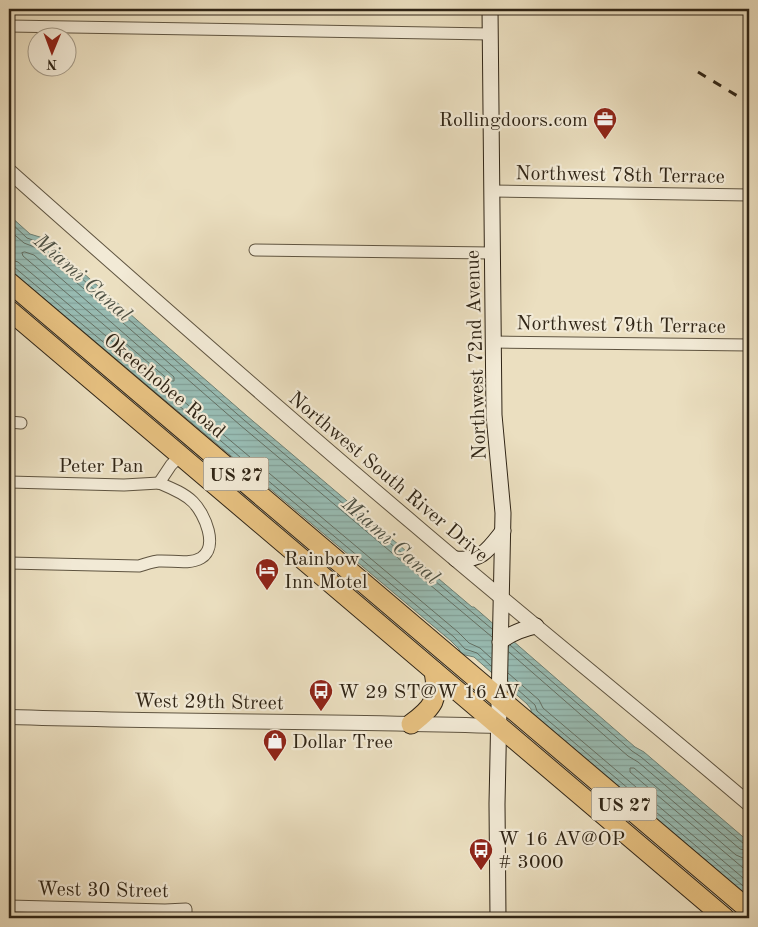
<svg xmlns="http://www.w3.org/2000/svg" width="758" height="927" font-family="'Old Standard TT',serif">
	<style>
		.water { fill: url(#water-rules); stroke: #6e8074 }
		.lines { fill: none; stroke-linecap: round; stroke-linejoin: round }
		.shore { stroke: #647064; stroke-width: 1 }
		.minor-casing { stroke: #5f5440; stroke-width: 13 }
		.tertiary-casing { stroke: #5f5440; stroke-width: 16 }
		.secondary-casing { stroke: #302516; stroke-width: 17 }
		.trunk-casing { stroke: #302516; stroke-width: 21 }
		.minor { stroke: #f2ead6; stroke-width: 11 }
		.tertiary { stroke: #f2ead6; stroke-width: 14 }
		.secondary { stroke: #f2ead6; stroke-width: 15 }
		.trunk { stroke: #e6c080; stroke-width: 19 }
		.rail { stroke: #302516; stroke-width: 3; stroke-dasharray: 9 9; stroke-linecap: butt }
		.labels { text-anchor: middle; stroke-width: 4.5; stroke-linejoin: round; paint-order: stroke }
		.shield { fill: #f2ead6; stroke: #6a6050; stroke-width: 1 }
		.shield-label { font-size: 19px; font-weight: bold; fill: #302516 }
		.poi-label { font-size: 20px; fill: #302516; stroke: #f2ead6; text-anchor: start }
		.street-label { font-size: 20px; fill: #302516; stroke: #f2ead6 }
		.water-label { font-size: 21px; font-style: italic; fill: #4f5245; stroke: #f2ead6 }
	</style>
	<defs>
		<pattern id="water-rules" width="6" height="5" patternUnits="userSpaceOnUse" patternTransform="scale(1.25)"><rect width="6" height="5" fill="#98bcb3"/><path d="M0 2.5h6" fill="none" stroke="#83a199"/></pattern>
	</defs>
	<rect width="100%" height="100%" fill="#ebdfc0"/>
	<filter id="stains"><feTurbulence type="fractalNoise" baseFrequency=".004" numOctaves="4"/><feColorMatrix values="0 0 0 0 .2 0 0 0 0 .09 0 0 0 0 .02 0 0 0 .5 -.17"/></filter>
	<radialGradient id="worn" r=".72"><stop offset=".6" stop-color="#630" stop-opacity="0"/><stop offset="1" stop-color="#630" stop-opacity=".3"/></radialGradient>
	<polygon class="water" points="9,215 30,234 43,238 247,416 472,607 474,607 635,747 644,752 749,842 749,897 531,712 531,709 527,704 474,657 461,654 459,649 451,641 9,269"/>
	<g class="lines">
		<g class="shore">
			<polyline points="9,221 27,238 41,243 244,420 492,629"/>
			<polyline points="9,230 24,243 37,248 240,425 492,637"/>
			<polygon points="25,252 34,255 174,377 174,381 170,381 23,256 22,253"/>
			<polyline points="9,259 18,262 458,632 469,643 480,648 491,658"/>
			<polyline points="9,266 14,267 454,637 465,649 477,653 491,666"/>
			<polyline points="510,645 632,751 641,757 744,844 749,845"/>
			<polyline points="509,652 628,756 638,762 740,849 749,851"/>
			<polyline points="508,673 539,700 543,708 749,883"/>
			<polyline points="508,681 535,705 537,711 749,891"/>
			<polyline points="749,859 743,858 736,855 634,768 630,768 630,772 749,873"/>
		</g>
		<g class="minor-casing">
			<g id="minor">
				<polyline points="9,26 490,34"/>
				<polyline points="491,191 749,195"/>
				<polyline points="255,250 491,253"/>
				<polyline points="493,342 749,345"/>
				<polyline points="9,422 21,423"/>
				<polyline points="9,482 124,485 159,483"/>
				<polyline points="159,483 171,465 180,456"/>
				<path d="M 9,563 L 139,566 C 145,564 152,562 158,561 C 171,560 189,565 201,558 C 219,547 205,514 193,502 C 184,493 171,488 159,483"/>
				<polyline points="9,906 165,910 186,909 186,918"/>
			</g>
		</g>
		<g class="tertiary-casing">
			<g id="tertiary">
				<path d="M 9,171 C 143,290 278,409 415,525 C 525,619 639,710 749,804"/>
				<path d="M 9,717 C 172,722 336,721 499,726"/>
			</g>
		</g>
		<g class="secondary-casing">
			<g id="secondary">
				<polyline points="490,9 494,415 503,513 497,804 498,918"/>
				<path d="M 456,559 C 482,561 488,550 503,531"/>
				<path d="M 500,642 C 511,633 522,629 536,626"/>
			</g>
		</g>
		<g class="trunk-casing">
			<g id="trunk">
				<polyline points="9,282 749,910"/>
				<polyline points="9,310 725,918"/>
				<path d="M 411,724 C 434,707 439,699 434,671"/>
			</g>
		</g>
		<use href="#minor" class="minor"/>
		<use href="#tertiary" class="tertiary"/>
		<use href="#secondary" class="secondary"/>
		<use href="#trunk" class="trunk"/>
		<polyline class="rail" points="698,72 749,103"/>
	</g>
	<defs>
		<g id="office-pin" transform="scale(1.25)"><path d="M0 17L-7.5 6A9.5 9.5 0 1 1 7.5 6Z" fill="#8f2418" stroke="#f2ead6"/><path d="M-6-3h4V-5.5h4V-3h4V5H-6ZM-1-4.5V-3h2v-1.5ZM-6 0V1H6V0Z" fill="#fff"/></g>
		<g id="hotel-pin" transform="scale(1.25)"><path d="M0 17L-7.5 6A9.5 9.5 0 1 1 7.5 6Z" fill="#8f2418" stroke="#f2ead6"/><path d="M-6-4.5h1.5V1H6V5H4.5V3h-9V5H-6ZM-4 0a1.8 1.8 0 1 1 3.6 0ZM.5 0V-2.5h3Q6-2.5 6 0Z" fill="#fff"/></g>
		<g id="bus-pin" transform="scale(1.25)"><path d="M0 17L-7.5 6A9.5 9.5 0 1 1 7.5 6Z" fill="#8f2418" stroke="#f2ead6"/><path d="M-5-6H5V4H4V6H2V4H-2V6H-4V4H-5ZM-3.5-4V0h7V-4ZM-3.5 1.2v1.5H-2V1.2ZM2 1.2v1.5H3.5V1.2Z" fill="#fff"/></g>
		<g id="shop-pin" transform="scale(1.25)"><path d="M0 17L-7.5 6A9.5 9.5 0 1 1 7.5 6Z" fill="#8f2418" stroke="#f2ead6"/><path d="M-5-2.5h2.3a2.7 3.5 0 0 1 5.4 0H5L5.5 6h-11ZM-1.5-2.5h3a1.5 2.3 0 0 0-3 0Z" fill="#fff"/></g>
	</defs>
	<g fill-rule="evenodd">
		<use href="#office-pin" x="605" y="119"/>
		<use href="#hotel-pin" x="267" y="570"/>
		<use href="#bus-pin" x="321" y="691"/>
		<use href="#shop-pin" x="275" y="741"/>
		<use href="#bus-pin" x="481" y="850"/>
	</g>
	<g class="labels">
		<g class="shield">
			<rect x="203.5" y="457.5" width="65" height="33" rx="4"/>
			<rect x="591.5" y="787.5" width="65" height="33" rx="4"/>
		</g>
		<g class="shield-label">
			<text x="236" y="481">US 27</text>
			<text x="624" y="811">US 27</text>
		</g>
		<g class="poi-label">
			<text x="588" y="126" text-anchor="end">Rollingdoors.com</text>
			<text x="284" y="565">Rainbow<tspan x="284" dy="23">Inn Motel</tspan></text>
			<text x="338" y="698">W 29 ST@W 16 AV</text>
			<text x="292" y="748">Dollar Tree</text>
			<text x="498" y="845">W 16 AV@OP<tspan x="498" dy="23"># 3000</tspan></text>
		</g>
		<g class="street-label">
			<text transform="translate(620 174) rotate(1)" y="7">Northwest 78th Terrace</text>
			<text transform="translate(621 324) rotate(1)" y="7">Northwest 79th Terrace</text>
			<text transform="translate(475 355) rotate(-92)" y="7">Northwest 72nd Avenue</text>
			<text transform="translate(165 385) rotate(40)" y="7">Okeechobee Road</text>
			<text x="101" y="472">Peter Pan</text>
			<text transform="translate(389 476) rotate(40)" y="7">Northwest South River Drive</text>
			<text transform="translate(209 701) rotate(1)" y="7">West 29th Street</text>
			<text transform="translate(103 889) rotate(1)" y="7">West 30 Street</text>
		</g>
		<g class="water-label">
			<text transform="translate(83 277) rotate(41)" y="7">Miami Canal</text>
			<text transform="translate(391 540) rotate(41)" y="7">Miami Canal</text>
		</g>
	</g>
	<rect width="758" height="927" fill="none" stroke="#ebdfc0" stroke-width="30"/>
	<rect x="10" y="10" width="738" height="907" fill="none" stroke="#302516" stroke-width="2.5"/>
	<rect x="15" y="15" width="728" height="897" fill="none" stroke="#302516"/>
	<g transform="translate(52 52) rotate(181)"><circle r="24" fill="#f2ead6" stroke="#a49b89"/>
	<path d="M0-4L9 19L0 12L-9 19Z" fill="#8f2418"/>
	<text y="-8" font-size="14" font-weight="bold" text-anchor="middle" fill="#302516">N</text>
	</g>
	<rect width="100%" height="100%" filter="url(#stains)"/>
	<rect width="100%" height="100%" fill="url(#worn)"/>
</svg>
